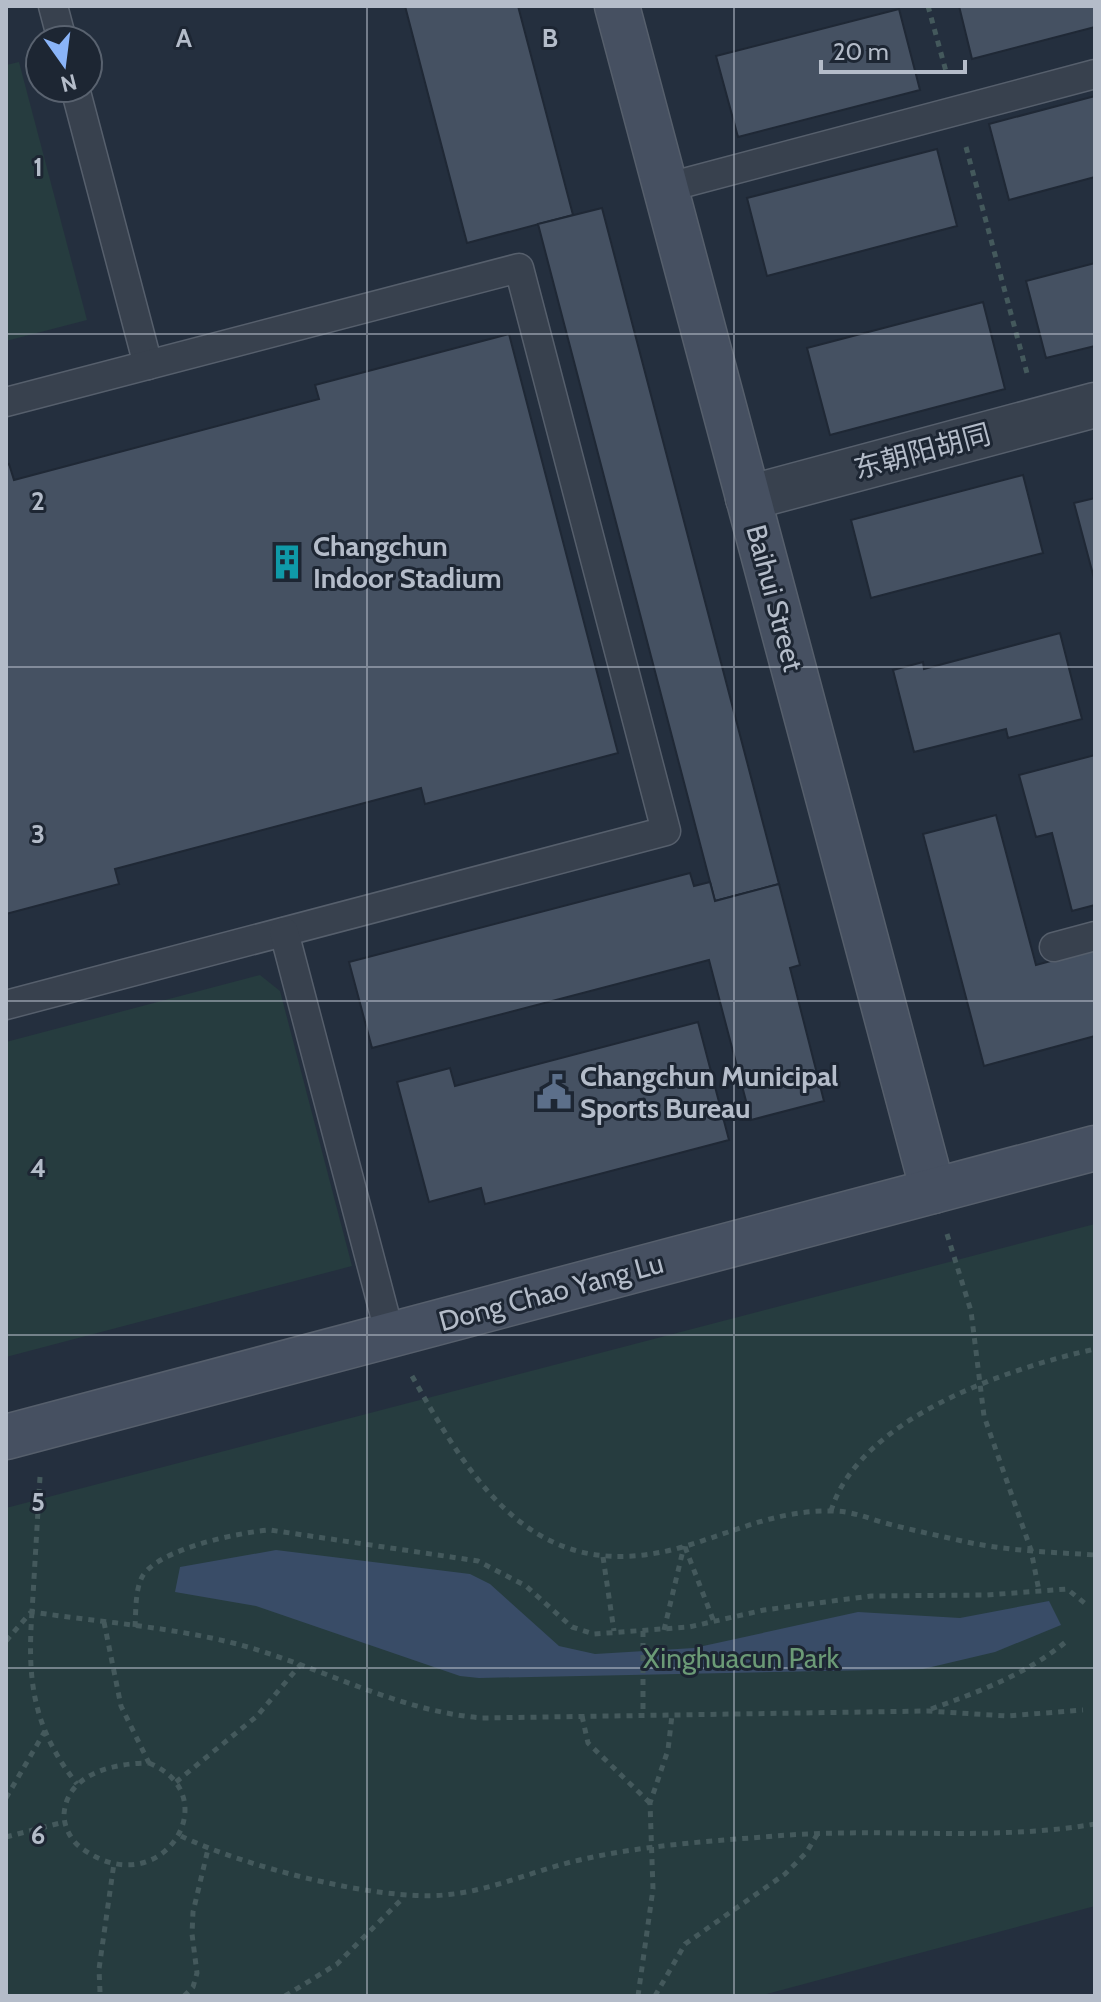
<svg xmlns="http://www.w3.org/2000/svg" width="1101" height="2002" font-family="Cabin,'Noto Sans SC',sans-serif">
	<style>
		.green { fill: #263c3f }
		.water { fill: #394c67 }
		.building { fill: #455162; stroke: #1f2835; stroke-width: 2 }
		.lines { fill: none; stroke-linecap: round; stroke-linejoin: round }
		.lane-casing { stroke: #565f6c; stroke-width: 31 }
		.street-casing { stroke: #565f6c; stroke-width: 47 }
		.secondary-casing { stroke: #565f6c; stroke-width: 47 }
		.path { stroke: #44595c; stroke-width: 5; stroke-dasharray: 6 6; stroke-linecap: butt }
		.lane { stroke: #38414e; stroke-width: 28 }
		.street { stroke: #38414e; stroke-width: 44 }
		.secondary { stroke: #465061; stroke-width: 44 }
		.grid { fill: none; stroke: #b4bcc9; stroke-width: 2; stroke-opacity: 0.55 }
		.labels { text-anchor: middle; stroke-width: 6; stroke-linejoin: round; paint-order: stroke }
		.street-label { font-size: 28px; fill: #b4bcc9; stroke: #1d2633 }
		.poi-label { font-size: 28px; font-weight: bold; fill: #b4bcc9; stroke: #1d2633; text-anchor: start }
		.park-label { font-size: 28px; fill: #6b9a76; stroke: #1d2633 }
		.grid-label { font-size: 26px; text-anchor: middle; font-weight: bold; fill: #b4bcc9; stroke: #1d2633; stroke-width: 6; stroke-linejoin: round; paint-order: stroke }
	</style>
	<rect width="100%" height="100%" fill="#242f3e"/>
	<g class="green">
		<polygon points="19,62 87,320 6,341 6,65"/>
		<polygon points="260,975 280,991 352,1266 6,1357 6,1042"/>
		<polygon points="1095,1224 1095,1906 759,1996 6,1996 6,1508"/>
	</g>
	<polygon class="water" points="276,1550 470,1574 490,1584 559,1646 595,1654 694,1648 858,1612 960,1618 1049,1601 1061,1625 995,1652 923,1669 479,1678 460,1676 256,1606 175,1592 180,1567"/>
	<g class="building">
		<polygon points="405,6 518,6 573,215 467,243"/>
		<polygon points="959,6 1095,6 1095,27 972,59"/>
		<polygon points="899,9 920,90 738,137 716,56"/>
		<polygon points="1095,96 1095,177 1009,200 989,124"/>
		<polygon points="937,149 957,226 767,276 747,198"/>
		<polygon points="602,208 779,884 715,901 538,224"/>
		<polygon points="1095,263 1095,346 1046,358 1026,281"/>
		<polygon points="983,302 1005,389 830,435 807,348"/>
		<polygon points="509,334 618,753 425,804 421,788 115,869 119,884 6,914 6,465 9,464 14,480 319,399 315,385"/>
		<polygon points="1023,475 1043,553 871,598 851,520"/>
		<polygon points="1095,498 1095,582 1074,503"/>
		<polygon points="1060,633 1082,719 1008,738 1006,729 914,752 893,670 923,662 924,669"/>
		<polygon points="1095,755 1095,905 1072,911 1052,833 1036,837 1019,775"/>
		<polygon points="996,815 1036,965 1095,949 1095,1036 984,1066 923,834"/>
		<polygon points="690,873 694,886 710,882 715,901 779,884 800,965 790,968 824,1101 751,1120 709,960 372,1048 349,962"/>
		<polygon points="698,1022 729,1140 485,1204 481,1188 429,1202 397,1082 450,1068 455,1086"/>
	</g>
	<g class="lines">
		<g class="lane-casing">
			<g id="lane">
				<polyline points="53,6 62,40"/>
				<polyline points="75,88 148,365"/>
				<polyline points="665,188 1095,74"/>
				<polyline points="6,402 519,268 666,831 6,1005"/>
				<polyline points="284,932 390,1335"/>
				<polyline points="1054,947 1095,936"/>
			</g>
		</g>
		<g class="street-casing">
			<polyline id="street" points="748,498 1095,405"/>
		</g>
		<g class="secondary-casing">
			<g id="secondary">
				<polyline points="617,6 933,1191"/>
				<polyline points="6,1437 1095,1148"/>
			</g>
		</g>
		<g class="path">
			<polyline points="928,6 947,75"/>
			<polyline points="966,147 1028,377"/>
			<polyline points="947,1234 971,1311 984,1416 1031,1550 1039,1591"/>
			<path d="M 412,1376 C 475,1488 538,1590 686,1546 C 736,1531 778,1510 832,1511 C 852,1511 867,1518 885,1523 C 911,1530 936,1535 962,1541 C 1006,1551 1050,1552 1095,1555"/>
			<path d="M 40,1477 L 32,1612 C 100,1622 171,1627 237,1644 C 320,1666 396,1711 482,1718 L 927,1711 L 1007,1716 L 1083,1710"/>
			<path d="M 831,1511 C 859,1418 1009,1368 1095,1349"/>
			<polyline points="685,1547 714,1622"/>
			<polyline points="603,1557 614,1631"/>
			<path d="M 32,1612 C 27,1681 33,1728 77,1784"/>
			<polyline points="104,1622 121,1706 149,1763"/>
			<path d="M 135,1627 C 136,1611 135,1591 142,1577 C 157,1549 241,1532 270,1530 L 478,1561 L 526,1586 L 572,1627 L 594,1634 L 689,1627 L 764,1610 L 871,1596 L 987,1595 L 1067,1589 L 1087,1605"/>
			<polyline points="664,1630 684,1546"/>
			<polyline points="643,1631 643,1715"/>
			<polyline points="6,1641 31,1612"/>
			<path d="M 931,1709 C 981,1691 1027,1674 1068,1640"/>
			<polyline points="582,1716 588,1743 650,1803"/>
			<path d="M 149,1763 C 230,1796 160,1908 80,1847 C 71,1840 64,1827 64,1815 C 66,1773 115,1763 149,1763 Z"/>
			<polyline points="176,1782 257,1716 301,1664"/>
			<polyline points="6,1798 45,1731"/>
			<path d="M 181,1836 C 243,1866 376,1901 444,1895 C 493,1891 536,1869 584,1859 C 646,1845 712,1841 776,1836 C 882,1827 990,1842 1095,1824"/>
			<polyline points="6,1837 64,1822"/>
			<polyline points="100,1992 99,1969 114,1863"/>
			<polyline points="184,1996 193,1987 197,1973 192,1934 193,1912 208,1849"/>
			<polyline points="285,1996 337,1964 404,1897"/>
			<polyline points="638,1996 653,1889 650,1803 668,1750 672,1715"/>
			<polyline points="655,1996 685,1944 785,1874 806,1853 818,1833"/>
		</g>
		<use href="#lane" class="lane"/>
		<use href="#street" class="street"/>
		<use href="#secondary" class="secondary"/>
	</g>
	<path class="grid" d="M 367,6 L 367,1996M 734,6 L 734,1996M 6,334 L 1095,334M 6,667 L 1095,667M 6,1001 L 1095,1001M 6,1335 L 1095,1335M 6,1668 L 1095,1668"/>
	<defs>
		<g id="building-bare" transform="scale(2.76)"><path d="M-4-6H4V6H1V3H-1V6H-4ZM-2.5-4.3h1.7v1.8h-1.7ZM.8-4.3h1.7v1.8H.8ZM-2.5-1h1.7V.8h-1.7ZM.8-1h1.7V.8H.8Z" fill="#0f9aa8" stroke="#1d2633" stroke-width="2.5" paint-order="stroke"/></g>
		<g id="civic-bare" transform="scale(2.76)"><path d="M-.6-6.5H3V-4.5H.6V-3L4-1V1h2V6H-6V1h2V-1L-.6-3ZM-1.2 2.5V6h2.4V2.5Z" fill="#5c6f8a" stroke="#1d2633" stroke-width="2.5" paint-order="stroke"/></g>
	</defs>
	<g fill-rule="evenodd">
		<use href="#building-bare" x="287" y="562"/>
		<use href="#civic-bare" x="554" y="1092"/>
	</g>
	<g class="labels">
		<g class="street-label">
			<text transform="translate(922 451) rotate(-15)" y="10">东朝阳胡同</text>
			<text transform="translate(775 598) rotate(75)" y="10">Baihui Street</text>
			<text transform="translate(551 1292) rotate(-15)" y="10">Dong Chao Yang Lu</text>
		</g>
		<g class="poi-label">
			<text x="313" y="556">Changchun<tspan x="313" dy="32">Indoor Stadium</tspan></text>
			<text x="580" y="1086">Changchun Municipal<tspan x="580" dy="32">Sports Bureau</tspan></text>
		</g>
		<g class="park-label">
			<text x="741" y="1668">Xinghuacun Park</text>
		</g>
	</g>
	<g class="grid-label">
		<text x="184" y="47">A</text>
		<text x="550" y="47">B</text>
		<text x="38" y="176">1</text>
		<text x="38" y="510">2</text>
		<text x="38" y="843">3</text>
		<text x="38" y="1177">4</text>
		<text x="38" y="1511">5</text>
		<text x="38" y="1844">6</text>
	</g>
	<rect width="1101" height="2002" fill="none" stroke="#b4bcc9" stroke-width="16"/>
	<g transform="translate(64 64) rotate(166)"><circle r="38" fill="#1d2633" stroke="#59626f" stroke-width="2"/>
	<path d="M0-6L14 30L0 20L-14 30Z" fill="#8ab4f8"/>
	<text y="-12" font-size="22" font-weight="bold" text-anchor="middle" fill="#b4bcc9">N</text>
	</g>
	<path d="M821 60v12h144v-12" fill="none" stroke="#b4bcc9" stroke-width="4"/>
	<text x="833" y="60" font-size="24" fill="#b4bcc9" stroke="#1d2633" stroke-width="6" paint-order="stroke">20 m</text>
</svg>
